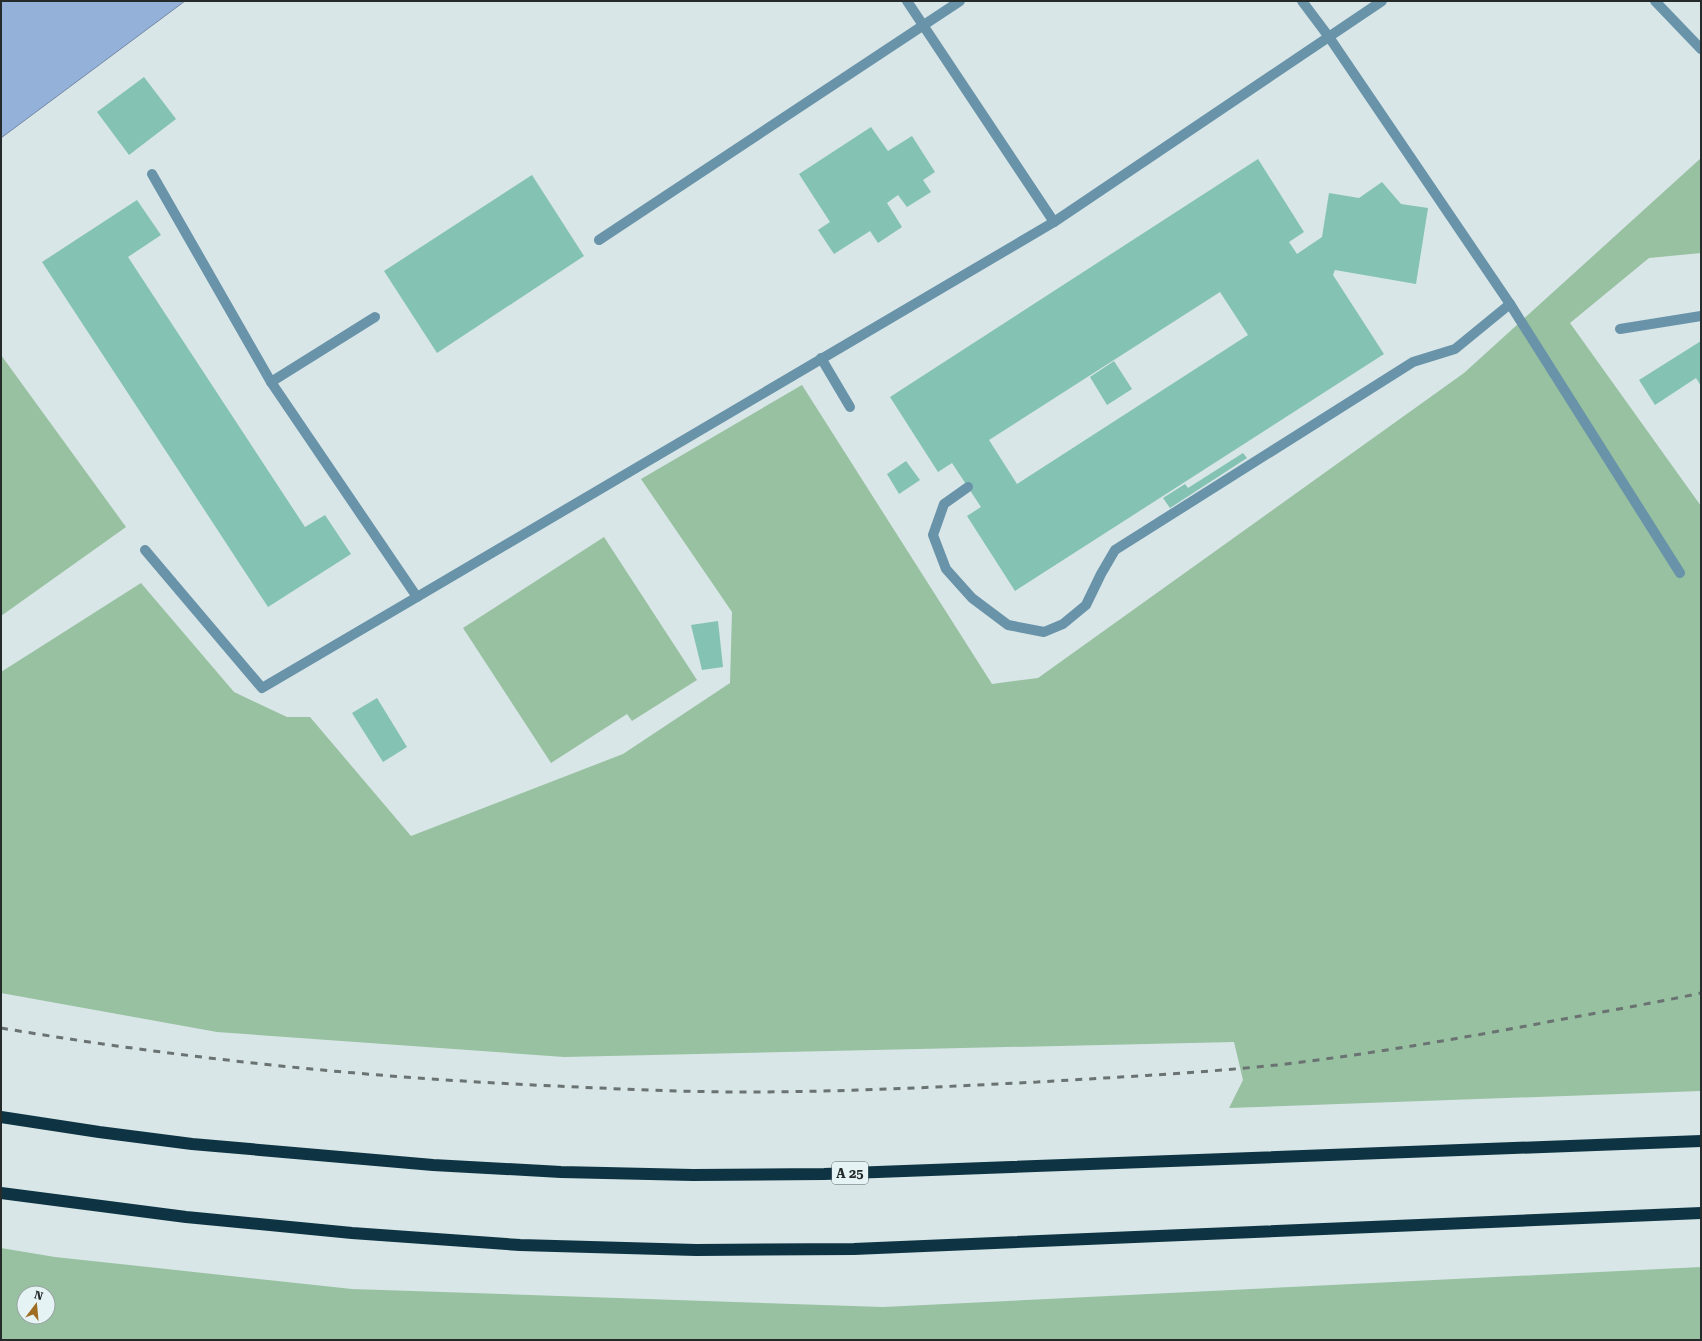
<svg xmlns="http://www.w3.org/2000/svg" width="1702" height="1341" font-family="'Roboto Serif',serif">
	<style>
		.green { fill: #98c1a1; fill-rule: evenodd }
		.water { fill: #94b1da; stroke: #7388a5 }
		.building { fill: #84c2b3; fill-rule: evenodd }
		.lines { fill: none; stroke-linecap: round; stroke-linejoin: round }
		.minor { stroke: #6893a9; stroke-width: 10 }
		.highway { stroke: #0e3444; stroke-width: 12 }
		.rail { stroke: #6a7272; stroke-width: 3; stroke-dasharray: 7 7; stroke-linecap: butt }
		.labels { text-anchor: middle; stroke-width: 4; stroke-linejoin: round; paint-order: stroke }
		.shield { fill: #e5f3f4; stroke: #5f6667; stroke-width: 1 }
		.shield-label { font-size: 13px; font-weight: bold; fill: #252a2a }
	</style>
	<rect width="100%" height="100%" fill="#d8e6e7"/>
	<g class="green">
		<polygon points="1701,158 1701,253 1649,258 1570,323 1701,506 1701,1091 1229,1108 1243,1080 1234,1042 564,1057 217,1032 1,993 1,672 141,583 234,692 287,717 310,717 411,836 623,754 730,683 732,612 641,479 802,385 992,684 1038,678 1464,373"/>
		<polygon points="1,355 126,527 1,616"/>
		<polygon points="604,537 697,680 632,721 627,714 551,763 463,628"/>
		<path d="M 1,1248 L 55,1257 L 352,1289 L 883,1307 L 1701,1267 L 1701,1340 L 1,1340 ZM 24,1293 L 48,1293 L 48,1317 L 24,1317 Z"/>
	</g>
	<polygon class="water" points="1,1 185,1 1,138"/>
	<g class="building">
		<polygon points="144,77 176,119 129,155 97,112"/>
		<polygon points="871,127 888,151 912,136 935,172 923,180 931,192 907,207 898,195 887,203 902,227 878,243 870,231 834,254 818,230 830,222 799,174"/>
		<path d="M 1258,159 L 1304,232 L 1289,242 L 1297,254 L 1322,237 L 1329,193 L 1359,198 L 1382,182 L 1401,204 L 1428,208 L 1416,284 L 1335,270 L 1333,275 L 1384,354 L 1015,591 L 967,516 L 981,507 L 952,463 L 938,472 L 890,397 ZM 1220,292 L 1248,335 L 1017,484 L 989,440 Z"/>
		<polygon points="532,175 584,256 437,353 384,271"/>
		<polygon points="137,200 161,235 128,257 305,527 325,515 351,554 268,607 42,262"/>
		<polygon points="1701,341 1701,386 1696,378 1655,405 1639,380"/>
		<polygon points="1114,361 1132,389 1107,405 1090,377"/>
		<polygon points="1243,453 1247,458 1170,508 1163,498 1185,484 1188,488"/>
		<polygon points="906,461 920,480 899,494 887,474"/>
		<polygon points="718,621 723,667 702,670 691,625"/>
		<polygon points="377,698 407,747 383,762 352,713"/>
	</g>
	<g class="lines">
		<g class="minor">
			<polyline points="907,1 1054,222"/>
			<polyline points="1302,1 1329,37 1510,304 1680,573"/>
			<polyline points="1655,1 1701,49"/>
			<polyline points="152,174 271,382 417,597 1054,222 1382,1"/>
			<polyline points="599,240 960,1"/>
			<polyline points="1620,329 1701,316"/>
			<polyline points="821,358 850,407"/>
			<polyline points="271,382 375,317"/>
			<polyline points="968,487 944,504 933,535 946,569 972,598 1008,625 1044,632 1063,624 1086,605 1101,574 1115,550 1413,362 1455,349 1510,304"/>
			<polyline points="145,550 262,688 417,597"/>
		</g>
		<g class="highway">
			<polyline points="1,1117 99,1132 192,1144 433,1165 561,1172 693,1175 824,1174 1701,1141"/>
			<polyline points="1,1193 186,1217 352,1233 520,1245 696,1250 854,1249 1701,1213"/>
		</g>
		<path class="rail" d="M 1,1028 C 185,1059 370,1078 556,1086 C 619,1089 682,1092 745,1092 C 843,1092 940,1087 1037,1082 C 1120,1077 1203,1073 1286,1064 C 1369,1054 1450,1040 1532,1025 C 1588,1014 1645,1005 1701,993"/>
	</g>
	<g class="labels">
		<rect class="shield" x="832" y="1162" width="36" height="22" rx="3"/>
		<g class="shield-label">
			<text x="850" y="1178">A 25</text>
		</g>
	</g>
	<rect width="1702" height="1341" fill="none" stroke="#252a2a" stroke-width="4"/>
	<g transform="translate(36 1305) rotate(16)"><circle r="19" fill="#e5f3f4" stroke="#98a3a3"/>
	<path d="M0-3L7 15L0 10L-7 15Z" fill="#a06d24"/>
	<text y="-6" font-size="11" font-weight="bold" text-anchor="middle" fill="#252a2a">N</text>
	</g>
</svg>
